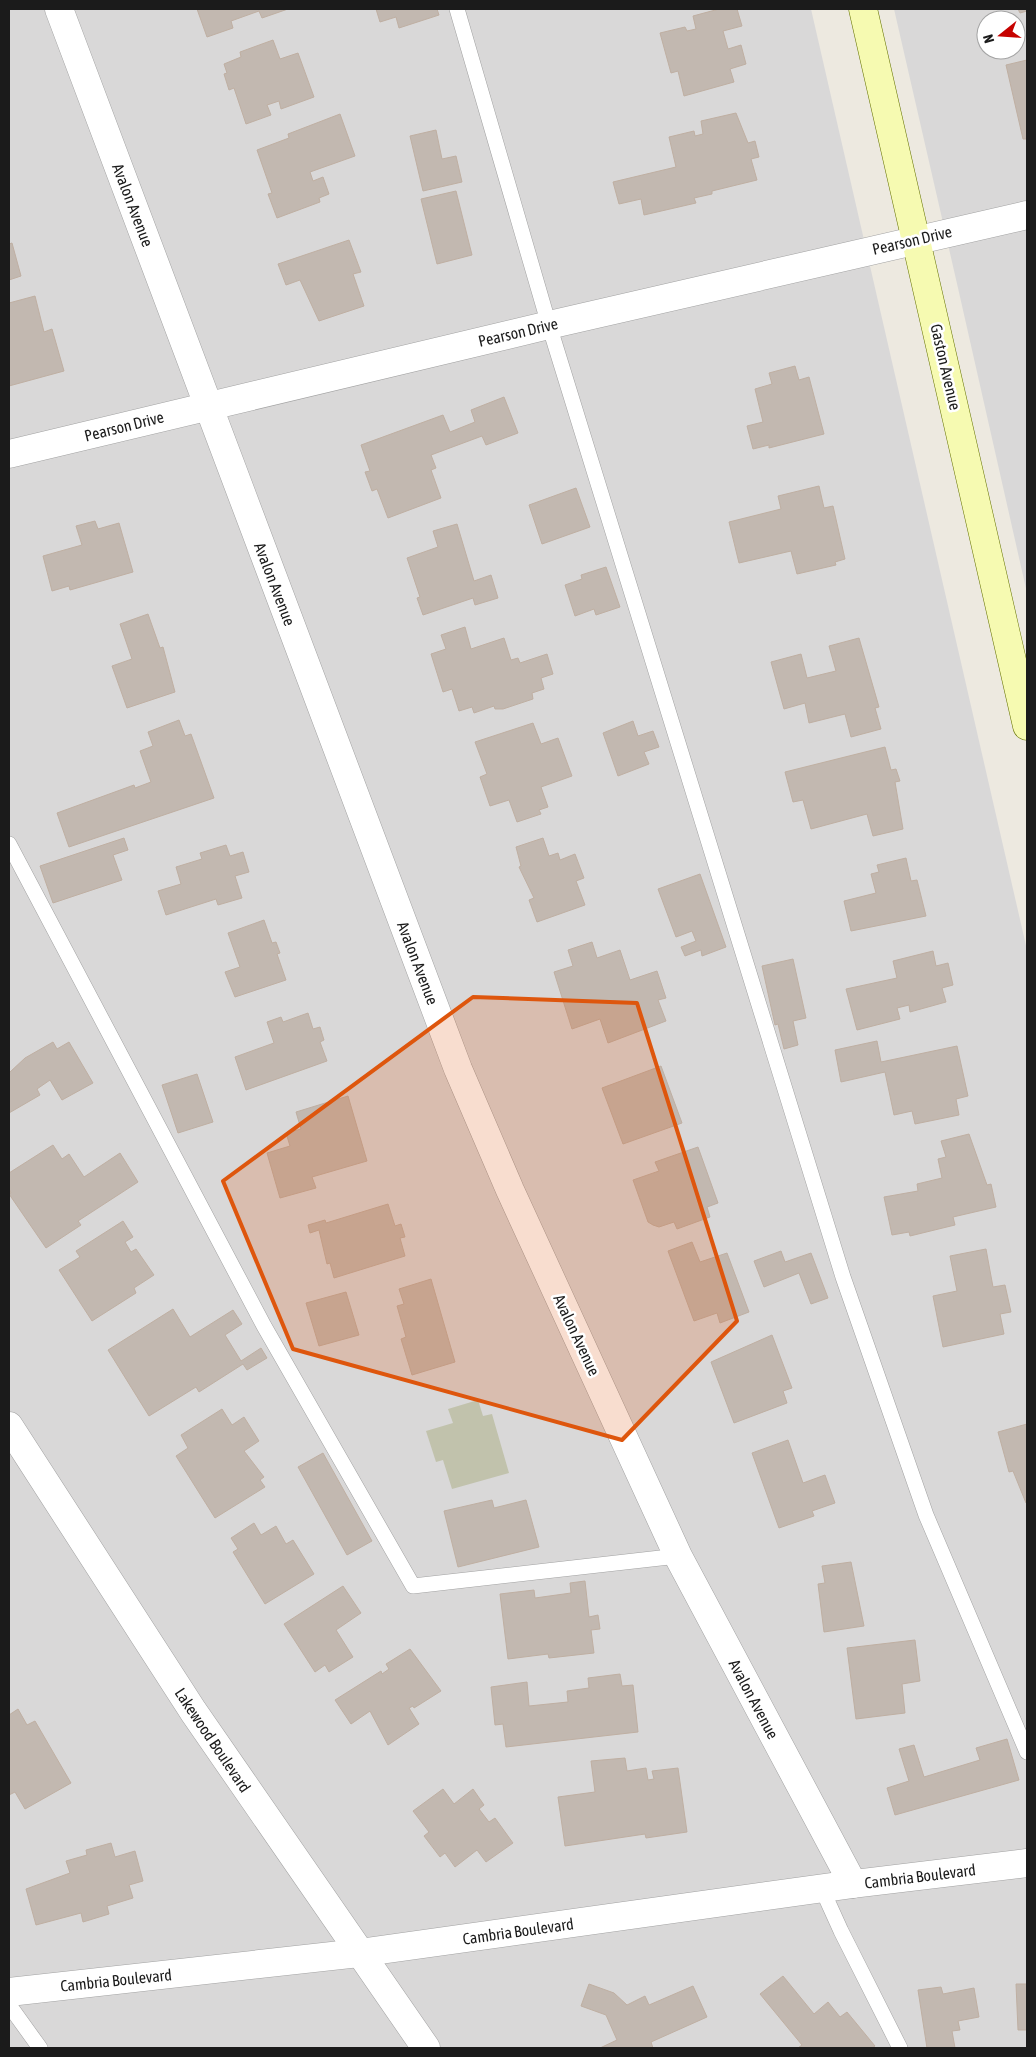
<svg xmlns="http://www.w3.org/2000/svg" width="1036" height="2057" font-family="'Asap Condensed',sans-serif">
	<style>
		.residential { fill: #d9d8d8; fill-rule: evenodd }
		.construction { fill: #c1c2ac }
		.building { fill: #c2b8b0; stroke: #bfafa2 }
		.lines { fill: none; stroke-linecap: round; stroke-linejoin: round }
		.lane-casing { stroke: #a2a2a2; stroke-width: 16 }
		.street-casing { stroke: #a2a2a2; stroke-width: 29 }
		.secondary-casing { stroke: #657202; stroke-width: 29 }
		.lane { stroke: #fff; stroke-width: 15 }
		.street { stroke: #fff; stroke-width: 28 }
		.secondary { stroke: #f6fab1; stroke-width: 28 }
		.marked { fill: #de560d; fill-opacity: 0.2; stroke: #de560d; stroke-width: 4; stroke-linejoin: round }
		.labels { text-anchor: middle; stroke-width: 5; stroke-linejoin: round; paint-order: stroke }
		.street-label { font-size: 16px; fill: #1b1b1b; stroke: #fff }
	</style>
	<rect width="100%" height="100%" fill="#ede9e0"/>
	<g class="residential">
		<polygon points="9,9 811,9 1027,950 1027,2048 9,2048"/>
		<path d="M 894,9 L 1027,9 L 1027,593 L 958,288 ZM 986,20 L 1016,20 L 1016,50 L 986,50 Z"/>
	</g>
	<polygon class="construction" points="478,1400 483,1416 492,1414 509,1473 452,1489 443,1460 436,1462 426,1431 453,1423 448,1409"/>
	<g class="building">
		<polygon points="197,9 288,9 262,18 259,11 231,21 233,28 207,37"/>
		<polygon points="376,9 437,9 439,15 399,28 396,17 380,22"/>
		<polygon points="719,9 737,9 742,26 723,31 728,49 741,45 746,64 730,69 734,82 684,96 678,71 671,73 660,33 685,27 687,31 696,29 693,16"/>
		<polygon points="1018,9 1027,9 1027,11 1020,13"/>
		<polygon points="273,40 280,59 298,53 314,97 281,109 279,101 267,105 271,115 246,124 234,88 229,90 224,74 227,73 224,64 241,57 240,52"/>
		<polygon points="1027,60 1027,139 1023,139 1006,65"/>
		<polygon points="736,113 748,143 755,141 759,157 751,159 757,180 712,191 712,194 694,198 696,203 644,215 641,199 619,204 613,182 676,167 669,137 694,131 695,136 703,134 701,121"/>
		<polygon points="340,114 355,156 310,172 313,181 323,177 329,194 319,198 320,202 277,218 268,194 272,193 257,150 289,138 288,134"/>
		<polygon points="436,130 442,159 456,156 462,182 423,191 410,136"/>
		<polygon points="456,191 472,255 437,264 421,199"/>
		<polygon points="349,240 361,272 353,274 364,306 319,321 300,280 286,285 278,264"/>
		<polygon points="12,243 21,276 9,280 9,244"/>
		<polygon points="35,296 44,332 52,329 64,371 9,386 9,303"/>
		<polygon points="795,366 799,380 809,377 824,434 769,448 769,445 753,449 747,426 763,422 755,389 772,384 769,373"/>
		<polygon points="504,397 518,433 486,445 482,436 431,455 436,468 431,470 441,498 388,518 377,489 372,491 365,472 370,471 361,445 443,415 450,432 475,422 471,410"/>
		<polygon points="819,486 824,508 833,506 845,559 835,562 836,565 797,574 791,551 739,563 729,522 781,509 778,496"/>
		<polygon points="576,488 590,527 542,544 529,505"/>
		<polygon points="95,521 98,529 119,523 133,572 70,590 69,586 52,591 43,556 82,545 76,526"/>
		<polygon points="457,524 474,581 491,575 498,598 475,605 473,598 423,615 417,598 420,597 407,558 438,547 433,531"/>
		<polygon points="606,567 620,607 596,615 594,609 575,616 565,585 582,579 581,575"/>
		<polygon points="148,614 160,648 163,647 175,692 127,708 112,666 132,659 120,624"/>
		<polygon points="465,627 471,649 504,638 511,660 518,658 520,663 547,654 553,674 541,678 544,689 532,693 533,699 503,709 495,709 494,706 474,713 472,707 459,711 452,689 443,692 431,654 446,649 441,635"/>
		<polygon points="859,638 879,707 875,708 881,729 851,737 845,714 809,723 805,703 784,709 771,662 801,654 807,678 836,671 829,646"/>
		<polygon points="179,720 185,736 191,734 214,798 69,847 57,813 134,785 135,788 151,782 140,751 153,746 148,732"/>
		<polygon points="633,721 638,736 653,731 659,747 644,752 649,764 618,776 603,733"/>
		<polygon points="533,723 541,744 558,738 572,776 541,787 548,807 539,810 541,814 517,822 509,800 490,806 480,777 487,774 475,742"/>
		<polygon points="885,747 891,770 896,769 900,781 895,782 903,829 873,836 867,814 811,829 803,800 793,802 785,772"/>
		<polygon points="124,838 128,850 113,855 122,880 53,903 40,866"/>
		<polygon points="543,838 549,856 558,853 560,860 575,854 584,878 576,881 585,905 537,922 529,900 534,898 519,867 521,866 516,847"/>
		<polygon points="226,845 230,856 243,852 249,872 235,876 242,898 218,905 216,899 166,915 158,891 181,884 176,867 202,859 200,853"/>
		<polygon points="906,858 911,881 917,880 926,916 851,931 844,901 876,893 871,874 879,872 877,865"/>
		<polygon points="700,874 726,947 702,956 701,950 685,956 681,947 696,941 692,931 676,937 658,889"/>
		<polygon points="264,920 272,943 276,942 280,953 277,954 286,980 235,997 225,972 240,967 228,933"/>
		<polygon points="592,942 597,958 620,950 630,980 657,971 666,998 658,1000 666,1021 608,1043 600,1019 572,1029 554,972 573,966 568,950"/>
		<polygon points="933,951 936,966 948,963 953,985 942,988 946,1002 910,1012 909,1005 897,1008 900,1019 857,1030 846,989 897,978 893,961"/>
		<polygon points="793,959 806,1018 793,1021 798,1045 784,1049 778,1024 775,1025 762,966"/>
		<polygon points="308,1013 313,1029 320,1027 324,1040 320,1042 327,1061 246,1090 235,1057 274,1043 267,1022 281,1017 283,1022"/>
		<polygon points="877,1041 881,1062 957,1046 968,1096 956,1099 959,1115 915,1124 912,1111 894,1115 885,1072 841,1082 835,1050"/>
		<polygon points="53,1042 57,1049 69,1042 93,1083 62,1100 50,1080 37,1089 40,1095 9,1113 9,1070 10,1072 25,1058"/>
		<polygon points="661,1066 682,1123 623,1144 602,1088"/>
		<polygon points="197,1074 213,1122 178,1133 162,1085"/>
		<polygon points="348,1096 367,1161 312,1177 316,1188 280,1198 267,1153 290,1146 286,1133 301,1129 296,1112"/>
		<polygon points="969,1134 987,1185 991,1184 996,1207 953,1217 955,1225 910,1236 909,1232 892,1235 884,1197 918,1191 917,1184 942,1178 938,1159 946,1157 941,1141"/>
		<polygon points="53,1145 62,1159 69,1154 84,1177 120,1153 138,1182 78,1221 81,1225 46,1248 9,1194 11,1193 9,1189 9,1173"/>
		<polygon points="698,1147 718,1203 707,1207 710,1217 677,1229 674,1222 659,1227 653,1225 648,1222 633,1180 659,1171 655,1162"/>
		<polygon points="388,1204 395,1226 401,1224 405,1237 400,1238 405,1256 334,1278 330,1263 327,1264 319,1230 310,1233 308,1225 325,1220 326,1223"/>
		<polygon points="123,1221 133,1237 125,1242 131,1252 136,1249 154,1275 134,1288 136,1293 92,1321 59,1270 80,1257 76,1251"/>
		<polygon points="692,1242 700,1262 727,1253 749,1312 720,1323 717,1313 694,1321 668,1251"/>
		<polygon points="986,1249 993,1287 1005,1285 1011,1312 1000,1314 1004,1334 943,1347 933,1296 957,1291 950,1256"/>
		<polygon points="781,1251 785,1262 811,1253 828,1298 811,1304 799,1273 764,1287 754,1261"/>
		<polygon points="431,1279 455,1362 412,1375 401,1339 406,1337 397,1306 404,1304 399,1289"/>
		<polygon points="346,1292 359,1335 319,1346 306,1303"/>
		<polygon points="173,1309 190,1337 233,1310 242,1324 225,1335 241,1361 261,1348 267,1358 247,1370 243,1364 199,1392 196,1387 149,1416 108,1350"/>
		<polygon points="772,1335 792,1388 783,1391 787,1403 734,1423 711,1362"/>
		<polygon points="222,1409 232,1425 244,1417 259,1441 244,1451 264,1477 260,1480 265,1487 215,1518 176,1456 188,1448 181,1435"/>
		<polygon points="1027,1424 1027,1503 1026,1503 1013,1471 1009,1472 998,1432"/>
		<polygon points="788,1440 803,1483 825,1475 835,1503 812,1511 814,1516 779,1528 752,1453"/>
		<polygon points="323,1453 372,1541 347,1555 298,1467"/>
		<polygon points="492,1500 494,1508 526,1500 539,1547 458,1567 444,1511"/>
		<polygon points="254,1523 261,1535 276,1526 286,1544 293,1540 314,1574 265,1604 233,1552 238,1549 231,1538"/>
		<polygon points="851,1562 864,1626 824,1632 818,1584 825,1583 822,1566"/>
		<polygon points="585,1581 589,1617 598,1615 600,1629 591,1630 594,1653 549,1658 548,1654 508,1659 500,1594 534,1590 535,1598 571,1593 570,1583"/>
		<polygon points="343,1586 361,1613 336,1630 353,1657 329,1672 325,1665 315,1672 284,1624"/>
		<polygon points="915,1640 920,1681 902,1684 905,1713 856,1719 847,1648"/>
		<polygon points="410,1649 441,1691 414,1708 413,1706 409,1708 419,1724 388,1745 370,1711 351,1724 335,1700 381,1671 382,1674 389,1669 386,1664"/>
		<polygon points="620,1674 622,1686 633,1685 638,1732 506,1747 503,1724 495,1725 491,1687 527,1682 529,1706 568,1702 567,1691 589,1688 588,1678"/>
		<polygon points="18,1709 27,1725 35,1721 71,1783 25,1809 15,1792 9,1795 9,1715"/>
		<polygon points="1007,1739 1019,1780 895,1815 887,1788 909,1781 899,1749 914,1745 924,1777 980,1760 976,1748"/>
		<polygon points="625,1758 627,1771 646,1768 648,1780 654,1779 652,1771 678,1768 687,1832 646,1838 645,1834 565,1846 558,1797 595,1792 591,1761"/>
		<polygon points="443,1789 454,1804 473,1789 484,1805 479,1809 489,1822 495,1818 513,1843 486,1862 477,1850 455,1867 445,1853 440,1857 424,1836 429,1832 413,1811"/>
		<polygon points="111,1843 115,1857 135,1851 143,1881 129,1885 133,1898 107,1906 109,1914 83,1922 81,1913 36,1925 26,1889 70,1873 66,1861 87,1855 86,1850"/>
		<polygon points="783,1976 814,2014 828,2002 840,2017 847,2012 875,2046 872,2048 798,2048 802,2045 760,1994"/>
		<polygon points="589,1984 614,1993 627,2005 645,1996 649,2005 693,1986 707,2017 651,2042 653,2048 600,2048 617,2040 606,2015 581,2006"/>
		<polygon points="1016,1984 1027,1984 1027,2030 1018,2030"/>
		<polygon points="941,1987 943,1994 974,1988 979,2017 958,2021 960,2030 952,2031 955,2048 927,2048 918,1990"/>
	</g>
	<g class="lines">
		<g class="lane-casing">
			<g id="lane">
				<polyline points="457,9 549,325 843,1277 926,1515 1027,1752"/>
				<polyline points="9,844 264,1326 413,1586 678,1556"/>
				<polyline points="822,1889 841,1931 900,2048"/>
				<polyline points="9,2005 40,2048"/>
			</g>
		</g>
		<g class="street-casing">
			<g id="street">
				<polyline points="59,9 458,1069 510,1190 678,1556 853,1884"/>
				<polyline points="9,454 549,325 1027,215"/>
				<polyline points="9,1426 193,1711 426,2048"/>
				<polyline points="9,1992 359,1953 853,1884 1027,1863"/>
			</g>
		</g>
		<g class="secondary-casing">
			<polyline id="secondary" points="863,9 1027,726"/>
		</g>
		<use href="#lane" class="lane"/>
		<use href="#street" class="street"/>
		<use href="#secondary" class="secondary"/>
	</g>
	<path class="marked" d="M 473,997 L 637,1003 L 737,1321 L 622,1440 L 293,1349 L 223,1181 Z"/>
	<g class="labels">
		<g class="street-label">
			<text transform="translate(133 205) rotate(69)" y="6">Avalon Avenue</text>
			<text transform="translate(912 240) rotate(-13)" y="6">Pearson Drive</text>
			<text transform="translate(518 332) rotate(-13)" y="6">Pearson Drive</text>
			<text transform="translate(946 367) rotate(77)" y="6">Gaston Avenue</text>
			<text transform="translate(124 426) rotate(-14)" y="6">Pearson Drive</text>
			<text transform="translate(275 584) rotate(69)" y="6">Avalon Avenue</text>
			<text transform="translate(418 963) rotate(69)" y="6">Avalon Avenue</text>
			<text transform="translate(577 1335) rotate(65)" y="6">Avalon Avenue</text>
			<text transform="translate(754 1699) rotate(62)" y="6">Avalon Avenue</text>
			<text transform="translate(213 1740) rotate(56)" y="6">Lakewood Boulevard</text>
			<text transform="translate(920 1876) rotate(-7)" y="6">Cambria Boulevard</text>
			<text transform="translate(518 1931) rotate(-8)" y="6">Cambria Boulevard</text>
			<text transform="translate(116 1980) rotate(-6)" y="6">Cambria Boulevard</text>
		</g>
	</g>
	<rect width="1036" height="2057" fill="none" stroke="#1b1b1b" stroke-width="20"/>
	<g transform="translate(1001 35) rotate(253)"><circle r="24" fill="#ffffff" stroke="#a4a4a4"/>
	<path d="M0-4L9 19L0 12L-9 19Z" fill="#c60200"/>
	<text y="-8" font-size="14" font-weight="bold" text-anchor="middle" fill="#1b1b1b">N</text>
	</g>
</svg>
